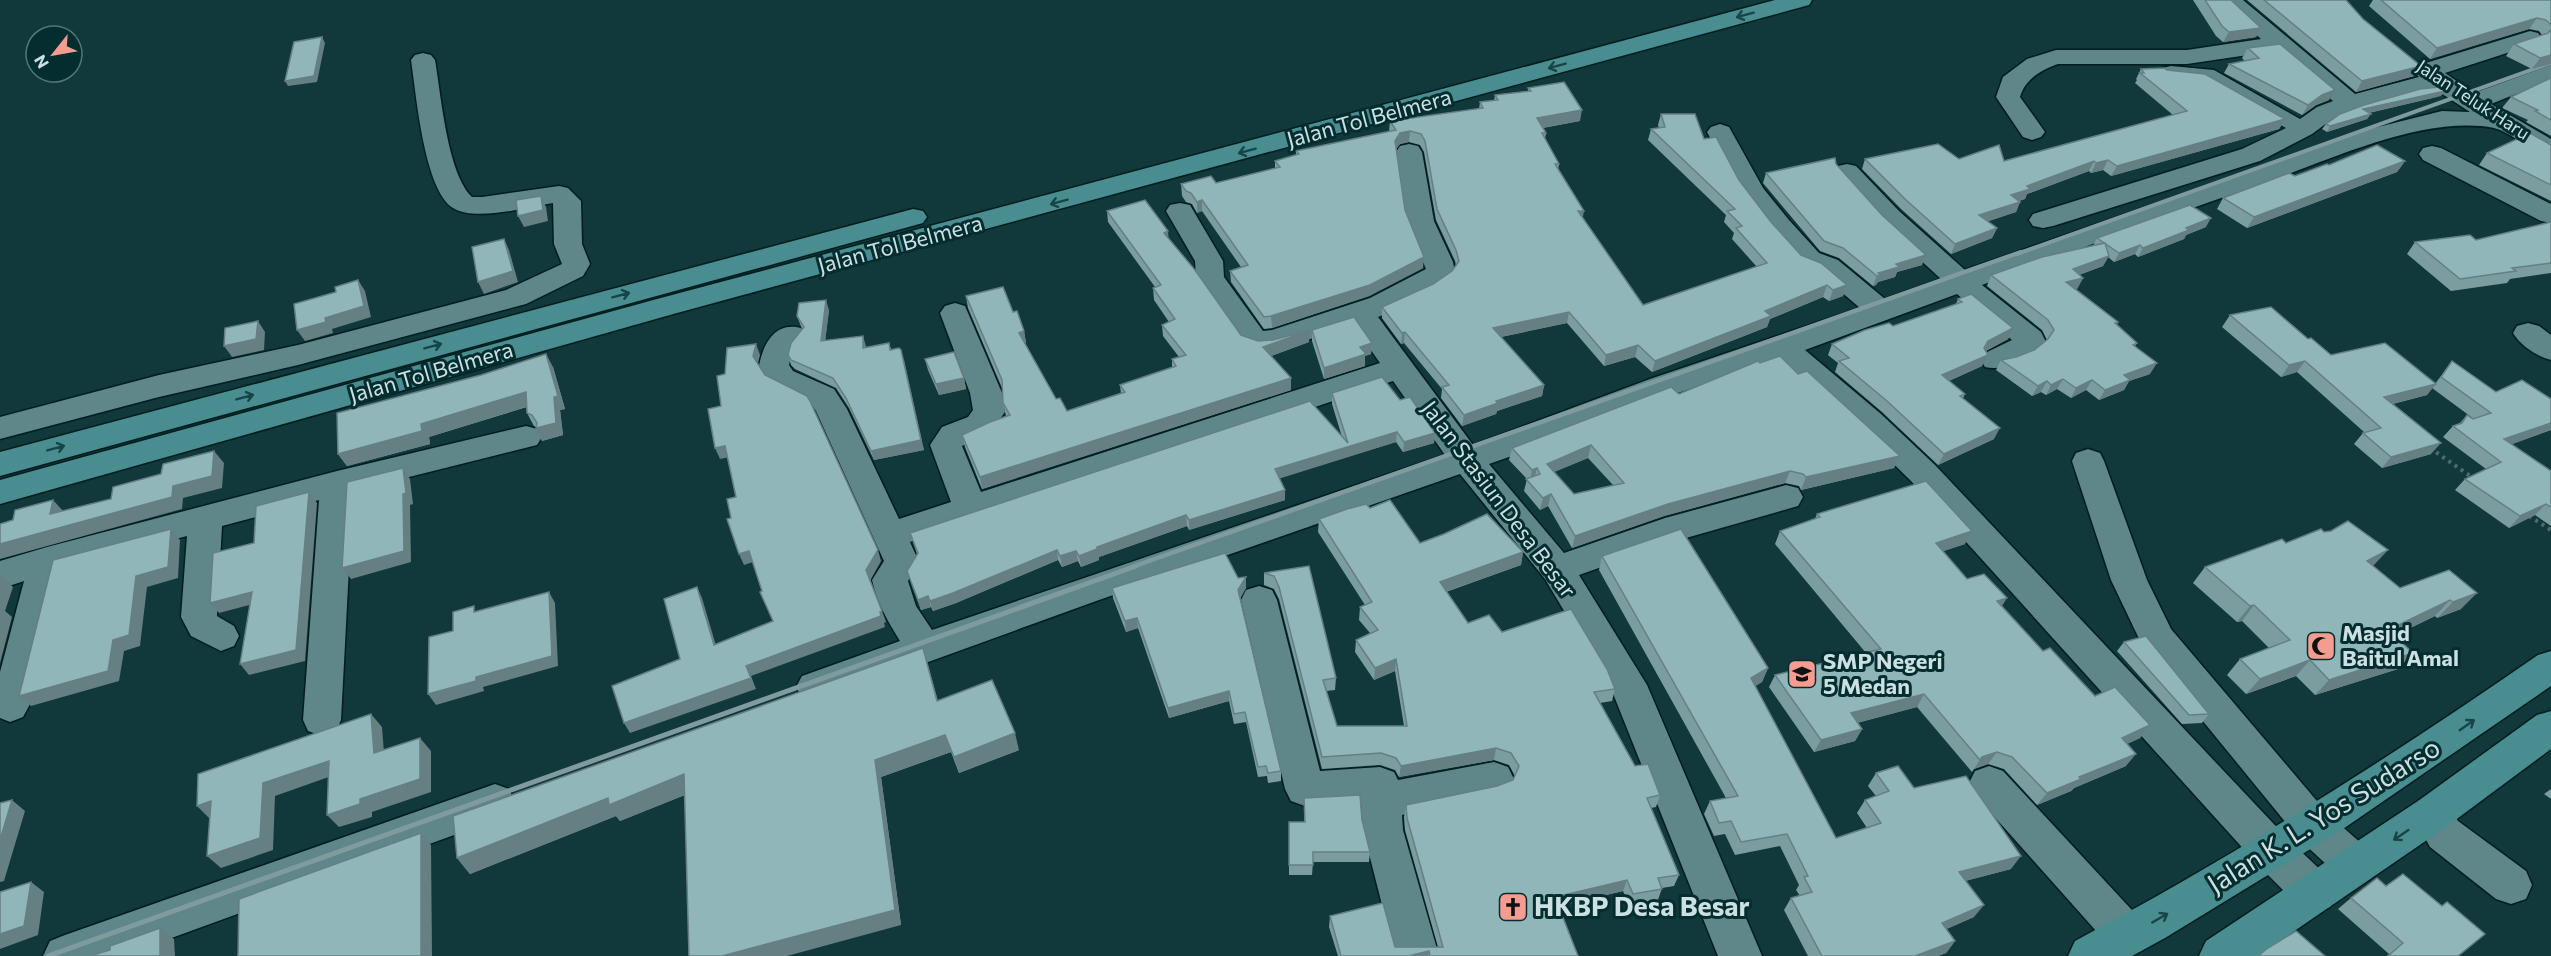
<svg xmlns="http://www.w3.org/2000/svg" width="2551" height="956" font-family="Commissioner,sans-serif">
	<style>
		.lines { fill: none; stroke-linecap: round; stroke-linejoin: round }
		.minor-casing { stroke: #011e1f; stroke-width: 3 }
		.highway-casing { stroke: #011e1f; stroke-width: 3 }
		.path { stroke: #4c6d6e; stroke-width: 4; stroke-dasharray: 3 4.5; stroke-linecap: butt }
		.minor { fill: #5f8689; fill-rule: evenodd }
		.highway { fill: #4a8d91; fill-rule: evenodd }
		.rail-far2 { stroke: #809b9d; stroke-width: 4 }
		.rail-far1 { stroke: #809b9d; stroke-width: 4.5 }
		.rail { stroke: #809b9d; stroke-width: 5 }
		.wall { fill: #7c9d9f; fill-rule: evenodd }
		.shaded-wall { fill: #657f82 }
		.building { fill: #90b6b9; stroke: #657f82; stroke-width: 1.5; fill-rule: evenodd }
		.oneway { stroke: #164548 }
		.labels { text-anchor: middle; stroke-width: 6; stroke-linejoin: round; paint-order: stroke }
		.far-street-label { font-size: 18px; fill: #cce0e1; stroke: #042d30 }
		.street-label { font-size: 22px; fill: #cce0e1; stroke: #042d30 }
		.poi-label { font-size: 22px; font-weight: bold; fill: #cce0e1; stroke: #042d30; text-anchor: start }
		.near-street-label { font-size: 27px; fill: #cce0e1; stroke: #042d30 }
		.near-poi-label { font-size: 27px; font-weight: bold; fill: #cce0e1; stroke: #042d30; text-anchor: start }
	</style>
	<rect width="100%" height="100%" fill="#11383a"/>
	<g class="lines">
		<g class="minor-casing">
			<g id="minor">
				<path d="M 2218,0 L 2243,0 L 2355,94 L 2419,77 L 2411,68 L 2414,63 L 2429,62 L 2530,31 L 2538,33 L 2542,38 L 2538,43 L 2445,73 L 2474,93 L 2551,65 L 2551,80 L 2491,104 L 2551,139 L 2551,157 C 2531,152 2511,132 2494,128 C 2426,115 2334,158 2270,181 C 2174,214 2078,249 1982,285 L 2041,332 L 2046,342 C 2036,358 2003,372 1985,367 L 1981,360 L 1985,353 L 2012,340 L 1957,294 L 1805,350 L 1881,414 L 1935,465 L 2288,839 L 2330,879 L 2336,893 L 2330,907 L 2315,913 L 2300,907 L 2258,865 L 1911,481 L 1859,430 L 1778,359 L 1672,395 L 1549,443 L 1489,464 L 1564,553 L 1665,518 L 1786,485 L 1798,488 L 1803,497 L 1798,506 L 1672,542 L 1579,575 L 1647,685 L 1762,956 L 1718,956 L 1612,691 L 1545,579 L 1460,474 L 1099,600 L 815,703 L 802,698 L 796,687 L 802,676 L 900,641 C 888,622 877,602 872,580 L 884,561 L 816,411 L 812,405 L 771,385 L 759,366 C 763,344 775,321 801,328 L 805,335 L 792,352 L 789,365 L 793,371 L 834,389 L 847,409 L 899,519 L 951,502 L 930,445 L 942,427 L 968,417 L 973,410 L 970,393 L 940,313 L 945,306 L 955,303 L 965,306 L 1002,393 L 1005,412 L 990,433 L 962,446 L 981,492 L 1380,363 L 1354,326 L 1273,350 L 1259,351 L 1242,345 L 1196,278 L 1195,261 L 1166,211 L 1170,205 L 1180,203 L 1190,205 L 1223,261 L 1224,277 L 1263,331 L 1272,330 L 1370,298 L 1426,269 L 1406,221 L 1396,152 L 1400,146 L 1409,144 L 1418,146 L 1422,152 L 1434,221 L 1453,262 L 1455,273 C 1442,293 1400,308 1378,317 L 1473,445 L 1650,379 L 1860,308 L 1818,272 L 1799,265 L 1769,232 L 1738,190 L 1707,132 L 1711,127 L 1720,124 L 1729,127 L 1763,188 L 1789,220 L 1819,253 L 1838,260 L 1885,299 L 1941,279 L 1880,223 L 1834,172 L 1838,166 L 1847,164 L 1856,166 L 1899,211 L 1965,270 L 2374,128 L 2442,111 L 2470,112 L 2436,90 L 2416,92 L 2360,108 L 2335,117 L 2312,134 L 2260,161 L 2053,226 L 2043,228 L 2033,226 L 2029,220 L 2033,214 L 2242,149 L 2286,128 L 2200,82 L 2162,78 L 2159,73 L 2162,68 L 2171,66 L 2214,70 L 2300,119 L 2317,107 L 2333,101 L 2275,51 L 2187,64 L 2058,64 C 2041,70 2025,79 2020,97 L 2045,132 L 2041,137 L 2032,140 L 2023,137 L 1996,97 L 2003,77 L 2027,59 L 2056,50 L 2187,50 L 2261,39 ZM 1393,381 L 1445,455 L 932,630 L 916,606 L 908,581 L 919,562 L 910,542 Z"/>
				<path d="M 423,53 L 431,55 L 435,60 C 441,94 447,173 472,197 L 482,197 L 559,186 L 568,188 L 581,201 L 582,244 L 590,264 L 583,276 L 526,304 L 298,365 L 159,397 L 0,439 L 0,417 L 159,375 L 298,345 L 506,290 L 562,264 L 554,244 L 553,203 C 528,207 475,222 453,208 C 424,190 416,93 411,60 L 415,55 Z"/>
				<polygon points="2432,146 2441,148 2551,204 2551,223 2541,221 2423,160 2419,154 2423,148"/>
				<path d="M 2528,323 L 2539,326 L 2551,335 L 2551,360 C 2536,356 2521,346 2513,333 L 2517,326 Z"/>
				<polygon points="526,426 537,429 542,437 537,445 353,491 341,720 336,731 322,736 308,731 303,720 319,500 222,526 217,616 234,626 239,636 234,646 221,651 191,636 181,617 187,536 62,569 29,706 23,717 10,722 0,718 0,672 24,581 0,589 0,561 47,547 337,471"/>
				<polygon points="2088,449 2100,453 2104,461 2147,580 2171,629 2328,814 2371,852 2377,865 2371,878 2356,884 2341,878 2300,840 2144,649 2111,580 2072,461 2076,453"/>
				<polygon points="1259,586 1272,590 1277,600 1320,771 1380,767 1394,772 1398,780 1494,762 1508,767 1514,779 1508,791 1494,796 1402,815 1403,830 1439,956 1395,956 1363,830 1361,803 1305,806 1291,801 1285,789 1241,600 1246,590"/>
				<polygon points="1989,766 2003,771 2143,922 2149,936 2143,950 2129,956 2113,950 1975,795 1969,783 1975,771"/>
				<polygon points="495,784 509,789 515,802 509,815 122,956 43,956 50,941 65,935"/>
				<polygon points="2432,796 2446,801 2458,821 2526,871 2532,885 2526,899 2511,904 2496,899 2430,847 2412,814 2418,801"/>
			</g>
		</g>
		<g class="highway-casing">
			<g id="highway">
				<polygon points="1775,0 1812,0 1809,5 677,313 0,504 0,480 657,299"/>
				<polygon points="913,209 923,211 927,217 923,223 0,476 0,452"/>
				<path d="M 2551,651 L 2551,686 L 2340,831 L 2165,938 L 2132,956 L 2068,956 L 2075,941 C 2235,856 2388,759 2538,655 Z"/>
				<polygon points="2551,711 2551,749 2446,827 2258,956 2199,956 2206,941 2418,801 2537,715"/>
			</g>
		</g>
		<g class="path">
			<polyline points="2430,448 2473,478"/>
			<polyline points="2529,516 2551,530"/>
		</g>
		<use href="#minor" class="minor"/>
		<use href="#highway" class="highway"/>
		<polyline class="rail-far2" points="2017,254 2551,63"/>
		<polyline class="rail-far1" points="1132,567 2021,252"/>
		<polyline class="rail" points="48,956 1136,566"/>
	</g>
	<g class="wall">
		<polygon points="2193,0 2231,0 2261,28 2256,37 2223,42 2216,36"/>
		<polygon points="2247,0 2346,0 2414,76 2356,92"/>
		<polygon points="2373,0 2551,0 2551,64 2532,69 2506,56 2514,44 2542,35 2539,31 2529,29 2430,59 2369,6"/>
		<polygon points="2248,48 2329,100 2316,105 2302,115 2224,73 2229,64 2245,61 2242,58"/>
		<polygon points="2141,69 2167,70 2285,119 2279,129 2111,176 2103,170 2091,173 2089,171 2027,194 2025,199 2019,201 2020,202 2016,212 1987,221 1997,228 1992,238 1951,254 1901,209 1862,169 1865,159 1959,159 2004,161 2173,115 2135,83 2137,80 2136,79"/>
		<polygon points="2551,78 2551,136 2526,122 2528,120 2502,108 2511,97"/>
		<polygon points="1528,88 1580,121 1543,128 1546,133 1545,139 1559,164 1558,170 1582,218 1643,305 1757,267 1732,239 1734,233 1724,222 1726,215 1648,140 1651,129 1659,128 1658,125 1661,114 1704,139 1739,180 1771,222 1801,255 1847,285 1843,296 1829,301 1823,297 1770,319 1767,327 1652,372 1635,357 1604,366 1567,323 1501,337 1544,385 1542,396 1497,411 1496,414 1462,426 1441,398 1442,389 1404,343 1401,344 1382,318 1382,307 1433,284 1452,271 1456,265 1455,261 1436,220 1424,152 1420,145 1409,142 1400,144 1396,149 1405,210 1423,268 1369,296 1272,328 1264,329 1231,282 1230,271 1241,267 1202,211 1197,213 1192,204 1186,202 1182,196 1181,184 1216,183 1275,168 1275,161 1296,155 1296,151 1389,132 1390,121 1479,109 1480,102 1494,101 1495,95 1528,91"/>
		<polygon points="2441,96 2369,113 2371,114 2367,119 2327,132 2322,129 2326,124 2340,114"/>
		<polygon points="2551,145 2551,201 2479,165 2487,153"/>
		<polygon points="2405,161 2397,172 2247,228 2217,209 2223,198 2329,165"/>
		<polygon points="1836,164 1922,265 1897,272 1895,277 1878,282 1876,285 1873,286 1839,258 1820,251 1763,183 1766,173"/>
		<polygon points="1107,211 1169,239 1241,335 1258,341 1309,342 1271,356 1291,378 1291,390 982,489 965,447 962,435 1006,416 1003,403 1002,388 968,308 966,296 1013,312 1024,331 1026,343 1025,343 1056,399 1067,411 1121,394 1120,385 1172,368 1172,359 1179,357 1163,336 1162,325 1169,322 1154,300 1153,288 1155,287 1108,222"/>
		<polygon points="2551,222 2551,273 2510,279 2507,283 2451,291 2407,254 2415,242 2476,240"/>
		<polygon points="2206,227 2186,235 2184,239 2138,257 2135,254 2114,262 2108,257 2103,266 2079,275 2083,278 2077,289 2076,289 2118,322 2117,325 2137,343 2135,346 2150,374 2129,381 2124,390 2099,400 2086,390 2071,398 2057,389 2046,395 2041,392 2032,396 1996,370 2001,360 2016,357 2034,350 2047,340 2042,330 1987,286 1991,275 2093,246 2097,238"/>
		<polygon points="1958,299 2013,328 2008,339 1986,351 1982,366 1949,381 1965,394 1963,398 1994,439 1938,465 1882,412 1835,372 1838,363 1828,355 1832,344 1893,326 1956,304"/>
		<polygon points="829,310 825,341 866,346 866,348 889,343 924,450 874,460 849,408 836,388 795,369 791,365 788,355 802,329 797,316"/>
		<polygon points="2230,315 2308,339 2331,355 2435,384 2452,361 2496,392 2551,399 2551,430 2511,444 2551,471 2551,526 2535,515 2509,528 2455,490 2465,479 2486,469 2443,437 2453,426 2460,423 2467,415 2474,419 2432,388 2427,395 2393,404 2431,454 2382,468 2354,444 2363,433 2364,432 2297,372 2281,377 2222,327"/>
		<polygon points="1312,330 1372,343 1371,354 1365,356 1365,366 1324,379 1312,341"/>
		<polygon points="925,359 964,378 966,389 939,395 928,370"/>
		<path d="M 1760,363 L 1798,374 L 1900,456 L 1894,468 L 1801,490 L 1799,486 L 1785,483 L 1664,516 L 1572,548 L 1548,506 L 1540,510 L 1524,491 L 1527,479 L 1509,460 L 1512,448 L 1679,394 ZM 1588,458 L 1613,485 L 1574,494 L 1554,472 Z"/>
		<polygon points="553,367 565,409 560,410 563,435 542,441 536,427 534,426 527,413 527,407 429,437 430,444 347,466 338,454"/>
		<polygon points="1332,393 1400,400 1435,433 1434,443 1403,452 1396,442 1279,478 1285,500 1189,530 1187,526 1099,557 1099,560 1081,567 1078,561 1062,567 1058,560 956,603 933,611 931,607 921,610 907,571 917,554 910,533 1342,437 1332,404"/>
		<polygon points="1370,508 1420,543 1523,552 1521,565 1446,592 1468,623 1502,632 1615,689 1612,701 1600,703 1635,766 1660,795 1656,807 1651,808 1679,875 1674,886 1662,888 1658,900 1629,905 1623,891 1559,906 1578,956 1338,956 1329,927 1330,916 1395,947 1438,947 1405,830 1404,817 1406,805 1497,786 1513,780 1515,776 1509,765 1494,760 1399,777 1395,770 1380,765 1322,769 1279,599 1274,589 1264,585 1264,573 1309,566 1336,678 1335,690 1326,691 1337,726 1404,726 1395,671 1374,680 1355,652 1356,640 1370,633 1359,620 1360,607 1365,605 1318,532 1319,519"/>
		<polygon points="1817,514 1965,544 1943,551 1967,579 2002,606 2043,651 2095,696 2150,725 2140,738 2127,744 2126,766 2074,788 2071,791 2037,805 2004,769 1988,764 1974,769 1972,772 1917,707 1857,723 1862,729 1855,741 1814,752 1769,687 1775,675 1866,653 1775,544 1780,531 1815,519"/>
		<polygon points="2324,532 2373,566 2372,566 2400,588 2449,570 2461,609 2437,618 2435,616 2394,636 2398,669 2315,695 2296,676 2246,694 2227,675 2240,659 2269,648 2242,621 2237,622 2193,583 2205,567"/>
		<polygon points="1602,556 1768,668 1762,682 1755,686 1836,838 1867,828 1857,813 1865,800 1876,796 1868,786 1876,773 1914,788 2011,869 1965,881 1974,917 1946,929 1955,941 1946,953 1938,956 1808,956 1784,910 1791,898 1800,896 1796,890 1799,885 1780,846 1735,855 1725,834 1714,836 1704,814 1710,801 1726,798 1599,570"/>
		<polygon points="1238,578 1246,588 1240,598 1281,771 1281,781 1268,783 1267,776 1258,777 1246,722 1234,724 1229,701 1169,718 1138,628 1126,632 1113,598 1112,588"/>
		<polygon points="2124,642 2209,714 2202,723 2182,724 2117,651"/>
		<polygon points="923,648 938,701 1019,750 959,773 951,752 881,777 901,925 685,795 620,821 616,816 470,874 457,858"/>
		<polygon points="2551,789 2551,799 2544,794"/>
		<polygon points="1304,798 1362,820 1370,852 1369,862 1313,862 1312,875 1289,875 1289,822 1304,822"/>
		<polygon points="2351,898 2458,956 2387,956 2389,954 2338,909"/>
	</g>
	<g class="shaded-wall">
		<polygon points="2537,18 2529,29 2430,59 2437,48"/>
		<polygon points="2261,28 2256,37 2223,42 2229,32"/>
		<polygon points="322,37 325,43 317,82 288,86 285,81"/>
		<polygon points="2551,55 2551,64 2532,69 2540,58"/>
		<polygon points="2421,66 2414,76 2356,92 2362,81"/>
		<polygon points="2335,90 2329,100 2316,105 2302,115 2308,105 2322,95"/>
		<polygon points="2445,91 2441,96 2359,115 2363,109"/>
		<polygon points="1582,110 1580,121 1536,129 1537,118"/>
		<polygon points="2371,114 2367,119 2327,132 2330,126"/>
		<polygon points="2285,119 2279,129 2111,176 2117,166"/>
		<polygon points="1410,131 1409,142 1400,144 1394,152 1395,141 1400,133"/>
		<polygon points="2108,160 2103,170 2091,173 2096,163"/>
		<polygon points="2094,161 2089,171 2027,194 2025,199 2006,205 2011,195 2027,186"/>
		<polygon points="2405,161 2397,172 2247,228 2254,217"/>
		<polygon points="541,196 546,207 548,221 524,227 518,216"/>
		<polygon points="1202,200 1202,211 1197,213 1197,202"/>
		<polygon points="2020,202 2016,212 1975,226 1979,215"/>
		<polygon points="1578,211 1584,211 1582,222"/>
		<polygon points="2211,218 2206,227 2186,235 2184,239 2138,257 2143,248 2186,228"/>
		<polygon points="1997,228 1992,238 1951,254 1955,244"/>
		<polygon points="1168,231 1169,243 1164,233"/>
		<polygon points="504,239 509,250 518,282 484,294 478,282"/>
		<polygon points="2140,245 2135,254 2114,262 2119,253"/>
		<polygon points="1926,255 1922,265 1897,272 1895,277 1878,282 1876,285 1873,286 1878,273 1896,264"/>
		<polygon points="2109,256 2103,266 2067,279 2073,269"/>
		<polygon points="1424,257 1423,268 1369,296 1272,328 1271,316"/>
		<polygon points="2083,278 2077,289 2061,292 2066,282"/>
		<polygon points="358,280 365,291 371,317 332,329 333,333 305,341 297,330 325,318"/>
		<polygon points="1827,285 1823,297 1770,319 1767,327 1652,372 1655,361 1765,311"/>
		<polygon points="1847,285 1843,296 1829,301 1833,290"/>
		<polygon points="826,300 829,310 824,351 821,341"/>
		<polygon points="1569,312 1567,323 1491,339 1493,328"/>
		<polygon points="258,321 265,332 264,350 232,357 224,346"/>
		<polygon points="2013,328 2008,339 1983,352 1979,359 1988,341"/>
		<polygon points="1310,330 1309,342 1263,359 1263,347"/>
		<polygon points="1024,331 1026,343 1021,344 1019,333"/>
		<polygon points="1405,332 1404,343 1401,344 1402,333"/>
		<polygon points="863,336 866,346 866,358 863,348"/>
		<polygon points="1372,343 1371,354 1365,356 1365,366 1324,379 1324,368 1360,347"/>
		<polygon points="756,344 760,355 757,367 753,356"/>
		<polygon points="1638,345 1635,357 1604,366 1606,355"/>
		<polygon points="546,354 553,367 565,409 560,410 563,435 542,441 536,428 556,423"/>
		<polygon points="1988,355 1982,366 1937,386 1942,375"/>
		<polygon points="904,360 924,450 874,460 871,451"/>
		<polygon points="2305,361 2297,372 2281,377 2289,365"/>
		<polygon points="2157,363 2150,374 2129,381 2124,390 2099,400 2105,390 2124,375"/>
		<polygon points="964,378 966,389 939,395 936,384"/>
		<polygon points="1291,378 1291,390 982,489 980,477"/>
		<polygon points="2063,379 2057,389 2046,395 2051,385"/>
		<polygon points="2092,380 2086,390 2071,398 2076,388"/>
		<polygon points="2047,381 2041,392 2032,396 2038,386"/>
		<polygon points="2436,384 2427,395 2375,408 2384,397"/>
		<polygon points="1544,385 1542,396 1497,411 1496,414 1462,426 1464,415 1496,401"/>
		<polygon points="526,392 532,405 429,437 430,444 347,466 338,454 421,424"/>
		<polygon points="2551,423 2551,430 2494,451 2504,439"/>
		<polygon points="2000,428 1994,439 1938,465 1944,454"/>
		<polygon points="1397,432 1396,442 1275,480 1275,469"/>
		<polygon points="1435,433 1434,443 1403,452 1404,442"/>
		<polygon points="2441,443 2431,454 2382,468 2391,457"/>
		<polygon points="1591,445 1588,458 1544,476 1547,464"/>
		<polygon points="725,446 730,457 720,459 715,448"/>
		<polygon points="214,451 224,463 222,488 183,498 182,509 0,559 0,544 173,486"/>
		<polygon points="1900,456 1894,468 1801,490 1806,477"/>
		<polygon points="403,468 410,479 413,504 410,505 411,562 351,579 342,568"/>
		<polygon points="1537,468 1534,480 1530,482 1532,470"/>
		<polygon points="1790,471 1785,483 1664,516 1572,548 1575,536 1668,504"/>
		<polygon points="1285,490 1285,500 1189,530 1189,520"/>
		<polygon points="309,492 317,503 305,661 249,675 240,664"/>
		<polygon points="1551,494 1548,506 1540,510 1543,498"/>
		<polygon points="53,500 64,512 50,514"/>
		<polygon points="2546,504 2535,515 2509,528 2520,516"/>
		<polygon points="1186,515 1187,526 1099,557 1099,560 1081,567 1079,556 1097,547"/>
		<polygon points="171,529 180,540 178,578 147,587 140,646 124,651 119,681 31,706 19,696 136,576"/>
		<polygon points="1972,531 1965,544 1929,556 1936,543"/>
		<polygon points="878,550 881,561 870,581 866,570"/>
		<polygon points="1057,550 1058,560 956,603 933,611 930,601"/>
		<polygon points="2388,550 2373,566 2352,577 2367,561"/>
		<polygon points="749,551 753,562 744,565 739,554"/>
		<polygon points="1076,551 1078,561 1062,567 1060,556"/>
		<polygon points="1523,552 1521,565 1438,594 1440,582"/>
		<polygon points="0,575 13,587 5,611 12,617 0,663"/>
		<polygon points="1246,577 1246,588 1239,601 1238,590"/>
		<polygon points="697,587 702,598 719,656 714,645"/>
		<polygon points="252,592 261,602 219,613 210,603"/>
		<polygon points="549,592 555,603 558,666 483,687 484,691 436,705 428,694 476,677"/>
		<polygon points="2477,593 2461,609 2437,618 2453,602"/>
		<polygon points="928,596 931,607 921,610 918,600"/>
		<polygon points="2007,598 1999,611 1997,601"/>
		<polygon points="2450,600 2435,616 2373,646 2388,630"/>
		<polygon points="2254,605 2242,621 2237,622 2250,606"/>
		<polygon points="882,611 886,622 884,623 885,627 751,676 756,689 630,733 624,723 746,666"/>
		<polygon points="1137,618 1138,628 1126,632 1125,621"/>
		<polygon points="2413,653 2398,669 2315,695 2329,680"/>
		<polygon points="1396,659 1395,671 1374,680 1375,668"/>
		<polygon points="2310,660 2296,676 2246,694 2260,679"/>
		<polygon points="1768,668 1762,682 1746,692 1751,678"/>
		<polygon points="1229,691 1229,701 1169,718 1168,708"/>
		<polygon points="1924,694 1917,707 1845,726 1851,713"/>
		<polygon points="371,714 382,727 385,766 374,753"/>
		<polygon points="2150,725 2140,738 2112,751 2122,738"/>
		<polygon points="1862,729 1855,741 1814,752 1821,740"/>
		<polygon points="1015,733 1019,750 959,773 954,757"/>
		<polygon points="945,735 951,752 881,777 901,925 787,956 722,956 875,760"/>
		<polygon points="420,738 431,751 431,792 372,812 372,817 339,827 327,815 360,799"/>
		<polygon points="1496,748 1494,760 1399,777 1401,766"/>
		<polygon points="1997,752 1988,764 1974,769 1982,757"/>
		<polygon points="2136,754 2126,766 2074,788 2071,791 2037,805 2047,793 2079,777"/>
		<polygon points="329,761 340,773 275,796 273,850 221,868 207,856 263,783"/>
		<polygon points="684,774 694,791 620,821 616,816 470,874 457,858 608,798"/>
		<polygon points="12,800 25,811 4,881 0,882 0,840"/>
		<polygon points="211,801 210,819 197,806"/>
		<polygon points="421,833 431,845 432,956 421,956"/>
		<polygon points="2021,856 2011,869 1950,885 1959,872"/>
		<polygon points="1627,880 1623,891 1551,908 1555,897"/>
		<polygon points="31,882 44,892 38,935 0,949 0,934"/>
		<polygon points="1984,905 1974,917 1933,935 1942,923"/>
		<polygon points="160,928 174,939 175,956 160,956"/>
		<polygon points="1955,941 1946,953 1938,956 1915,956"/>
		<polygon points="1429,951 1428,956 1409,956"/>
	</g>
	<g class="building">
		<polygon points="2205,0 2231,0 2261,28 2229,32 2222,26"/>
		<polygon points="2264,0 2346,0 2363,19 2421,66 2362,81"/>
		<polygon points="2381,0 2551,0 2551,25 2546,20 2537,18 2437,48"/>
		<polygon points="2551,29 2551,55 2540,58 2514,44 2548,33"/>
		<polygon points="322,37 314,76 285,81 294,42"/>
		<polygon points="2280,44 2335,90 2322,95 2308,105 2229,64 2259,58 2248,48"/>
		<polygon points="2164,68 2167,70 2205,74 2285,119 2117,166 2108,160 2096,163 2094,161 2027,186 2030,189 2011,195 2020,202 1979,215 1997,228 1955,244 1905,199 1865,159 1938,144 1959,159 1999,145 2004,161 2187,111 2140,73 2144,73 2141,69"/>
		<polygon points="2551,78 2551,120 2535,111 2538,110 2511,97"/>
		<polygon points="1564,82 1582,110 1537,118 1546,133 1542,133 1559,164 1555,164 1584,211 1578,211 1643,305 1767,263 1736,228 1742,226 1727,211 1735,209 1651,129 1665,127 1661,114 1695,114 1704,139 1716,137 1739,180 1771,222 1801,255 1821,263 1847,285 1833,290 1827,285 1765,311 1771,316 1655,361 1638,345 1606,355 1569,312 1493,328 1544,385 1496,401 1498,403 1464,415 1442,387 1449,385 1405,332 1402,333 1382,307 1433,284 1452,271 1459,261 1456,250 1437,209 1425,141 1421,134 1410,131 1400,133 1395,141 1405,210 1424,257 1370,285 1271,316 1264,317 1230,271 1248,265 1202,200 1197,202 1191,193 1186,191 1181,184 1211,176 1216,183 1280,167 1275,161 1299,154 1296,151 1396,130 1390,121 1483,108 1480,102 1498,100 1495,95 1531,91 1528,88"/>
		<polygon points="2439,87 2445,91 2363,109 2371,114 2330,126 2326,124 2340,114 2364,105 2420,89"/>
		<polygon points="2530,133 2551,145 2551,185 2487,153"/>
		<polygon points="2377,145 2405,161 2254,217 2223,198 2289,173 2295,176 2327,164 2329,165"/>
		<polygon points="1835,158 1836,164 1882,215 1926,255 1896,264 1899,267 1878,273 1880,275 1877,276 1843,248 1824,241 1766,173"/>
		<polygon points="541,196 543,210 518,216 516,200"/>
		<polygon points="1145,200 1168,231 1164,233 1195,270 1241,335 1258,341 1273,340 1310,330 1263,347 1291,378 980,477 962,435 990,422 1010,415 1003,403 1002,380 966,296 1003,287 1013,312 1017,311 1024,331 1019,333 1056,399 1060,398 1067,411 1125,392 1120,385 1176,366 1172,359 1186,355 1162,325 1175,319 1153,288 1161,285 1107,211"/>
		<polygon points="2190,205 2211,218 2186,228 2189,230 2143,248 2140,245 2119,253 2097,238"/>
		<polygon points="2551,222 2551,263 2512,268 2516,271 2460,279 2415,242 2470,235 2476,240"/>
		<polygon points="504,239 513,271 478,282 472,247"/>
		<polygon points="2105,243 2109,256 2073,269 2083,278 2066,282 2118,322 2115,323 2137,343 2133,345 2157,363 2124,375 2130,380 2105,390 2092,380 2076,388 2063,379 2051,385 2047,381 2038,386 2001,360 2016,357 2034,350 2048,339 2054,330 2048,320 1991,275 2042,257"/>
		<polygon points="358,280 364,306 325,318 326,322 297,330 294,304 336,292 335,287"/>
		<polygon points="1971,294 2013,328 1988,341 1984,348 1988,355 1942,375 1965,394 1960,396 2000,428 1944,454 1887,401 1839,361 1849,358 1832,344 1865,330 1889,323 1893,326 1962,302 1958,299"/>
		<polygon points="826,300 821,341 863,336 863,348 889,343 890,350 899,348 901,350 921,440 871,451 846,398 833,378 791,360 788,355 791,343 804,327 797,316 799,303"/>
		<polygon points="2271,307 2308,339 2311,338 2331,355 2385,343 2436,384 2384,397 2441,443 2391,457 2363,433 2381,428 2305,361 2289,365 2230,315"/>
		<polygon points="1354,317 1372,343 1360,347 1366,354 1324,368 1312,330"/>
		<polygon points="258,321 256,339 224,346 225,328"/>
		<polygon points="756,344 753,356 765,375 807,396 810,401 878,550 866,570 882,611 880,612 881,616 746,666 751,678 624,723 612,686 680,659 664,599 697,587 714,645 773,621 760,592 762,591 749,551 739,554 727,519 731,518 727,499 736,497 725,446 715,448 708,409 721,406 717,376 725,374 727,348"/>
		<polygon points="954,352 964,378 936,384 925,359"/>
		<polygon points="546,354 558,396 554,397 556,423 536,428 537,423 532,415 527,413 526,392 421,424 422,431 338,454 337,413 481,375"/>
		<path d="M 1780,356 L 1798,374 L 1807,371 L 1900,456 L 1806,477 L 1803,474 L 1790,471 L 1668,504 L 1575,536 L 1551,494 L 1543,498 L 1526,479 L 1540,474 L 1537,468 L 1532,470 L 1512,448 L 1671,387 L 1679,394 L 1758,361 L 1760,363 ZM 1591,445 L 1624,483 L 1574,494 L 1547,464 Z"/>
		<polygon points="2452,361 2496,392 2522,380 2551,399 2551,423 2504,439 2551,471 2551,507 2546,504 2520,516 2465,479 2501,462 2453,426 2462,423 2467,415 2473,419 2491,413 2441,377"/>
		<polygon points="1382,377 1400,400 1410,397 1435,433 1404,442 1397,432 1275,469 1285,490 1189,520 1186,515 1097,547 1097,549 1079,556 1076,551 1060,556 1057,550 953,593 930,601 928,596 918,600 907,571 918,553 910,533 1310,401 1348,443 1332,393"/>
		<polygon points="214,451 212,476 173,486 172,497 0,544 0,524 13,520 15,510 53,500 50,514 111,499 113,487 161,474 163,464"/>
		<polygon points="403,468 406,493 403,494 404,551 342,568 347,482"/>
		<polygon points="1926,481 1972,531 1936,543 1967,579 1984,574 2007,598 1997,601 2043,651 2050,648 2095,696 2115,687 2150,725 2122,738 2136,754 2079,777 2081,779 2047,793 2012,757 1997,752 1982,757 1980,760 1924,694 1851,713 1862,729 1821,740 1775,675 1881,649 1780,531 1820,517 1817,514"/>
		<polygon points="309,492 296,650 240,664 252,592 210,603 213,553 254,543 256,506"/>
		<polygon points="1390,500 1420,543 1444,534 1487,514 1523,552 1440,582 1468,623 1489,615 1502,632 1571,609 1607,669 1615,689 1594,692 1635,766 1648,764 1660,795 1647,798 1679,875 1658,878 1662,889 1633,894 1627,880 1555,897 1578,956 1430,956 1429,951 1409,956 1341,956 1330,916 1383,903 1395,947 1443,947 1407,818 1406,805 1497,786 1513,780 1519,766 1511,753 1496,748 1401,766 1396,758 1381,753 1322,757 1279,587 1274,576 1264,573 1309,566 1336,678 1323,680 1337,726 1407,726 1396,659 1375,668 1356,640 1378,630 1360,607 1372,602 1319,519 1347,509 1366,504 1370,508"/>
		<polygon points="2348,521 2388,550 2367,561 2400,588 2449,570 2477,593 2453,602 2450,600 2388,630 2413,653 2329,680 2310,660 2260,679 2240,659 2290,640 2254,605 2250,606 2205,567 2282,539 2286,543 2321,529 2324,532 2331,531"/>
		<polygon points="171,529 168,567 136,576 129,635 113,640 108,671 19,696 53,560"/>
		<polygon points="1681,529 1768,668 1751,678 1836,838 1881,823 1865,800 1889,791 1876,773 1898,766 1914,788 1966,776 2021,856 1959,872 1984,905 1942,923 1955,941 1915,956 1822,956 1791,898 1812,892 1804,877 1808,876 1787,834 1741,842 1731,821 1719,823 1710,801 1738,796 1602,556"/>
		<polygon points="1225,553 1238,578 1246,577 1238,590 1281,771 1268,773 1266,766 1258,767 1245,712 1234,714 1229,691 1168,708 1137,618 1125,621 1112,588"/>
		<polygon points="549,592 552,656 476,677 476,681 428,694 429,637 453,631 453,612 474,606 474,612"/>
		<polygon points="2146,636 2209,714 2189,715 2124,642"/>
		<polygon points="923,648 937,701 992,680 1015,733 954,757 945,735 875,760 895,910 722,956 689,956 684,774 609,805 608,798 457,858 453,816"/>
		<polygon points="371,714 374,753 420,738 420,779 360,799 360,804 327,815 329,761 263,783 260,838 207,856 211,801 197,806 198,774"/>
		<polygon points="1360,795 1362,820 1370,852 1313,852 1313,865 1289,865 1289,822 1305,822 1304,798"/>
		<polygon points="12,800 0,840 0,803"/>
		<polygon points="421,833 421,956 238,956 239,899"/>
		<polygon points="2403,874 2442,906 2447,902 2485,934 2458,956 2388,956 2403,943 2351,898 2377,878 2386,886"/>
		<polygon points="31,882 24,926 0,934 0,892"/>
		<polygon points="160,928 160,956 90,956 110,950 110,946"/>
		<polygon points="2296,931 2325,956 2258,956 2268,948"/>
	</g>
	<defs><path id="oneway-shaft" d="M-6 0H5M1.5-3L5.5 0L1.5 3" fill="none" stroke-width="1.6" stroke-linecap="round" stroke-linejoin="round" transform="scale(1.5)"/></defs>
	<g class="oneway">
		<use href="#oneway-shaft" transform="translate(1745 15) rotate(165)"/>
		<use href="#oneway-shaft" transform="translate(1557 66) rotate(165)"/>
		<use href="#oneway-shaft" transform="translate(1247 151) rotate(165)"/>
		<use href="#oneway-shaft" transform="translate(1059 202) rotate(165)"/>
		<use href="#oneway-shaft" transform="translate(621 295) rotate(-15)"/>
		<use href="#oneway-shaft" transform="translate(433 346) rotate(-15)"/>
		<use href="#oneway-shaft" transform="translate(245 397) rotate(-15)"/>
		<use href="#oneway-shaft" transform="translate(56 448) rotate(-15)"/>
		<use href="#oneway-shaft" transform="translate(2467 725) rotate(-35)"/>
		<use href="#oneway-shaft" transform="translate(2401 835) rotate(146)"/>
		<use href="#oneway-shaft" transform="translate(2160 918) rotate(-30)"/>
	</g>
	<defs>
		<g id="mosque-square" transform="scale(1.5)"><rect x="-9" y="-9" width="18" height="18" rx="4" fill="#f59c91" stroke="#042d30"/><path d="M3.5-4.9A6 6 0 1 0 3.5 4.9A5 5 0 1 1 3.5-4.9Z" fill="#111"/></g>
		<g id="school-square" transform="scale(1.5)"><rect x="-9" y="-9" width="18" height="18" rx="4" fill="#f59c91" stroke="#042d30"/><path d="M0-5L7-2L0 1L-7-2ZM-4 1L0 2.5L4 1V4Q0 6-4 4Z" fill="#111"/></g>
		<g id="church-square" transform="scale(1.5)"><rect x="-9" y="-9" width="18" height="18" rx="4" fill="#f59c91" stroke="#042d30"/><path d="M-1.2-6h2.4v3.5h3.3v2.4h-3.3V6h-2.4V-.1h-3.3v-2.4h3.3Z" fill="#111"/></g>
	</defs>
	<g fill-rule="evenodd">
		<use href="#mosque-square" x="2321" y="646"/>
		<use href="#school-square" x="1802" y="674"/>
		<use href="#church-square" x="1513" y="907"/>
	</g>
	<g class="labels">
		<g class="far-street-label">
			<text transform="translate(2473 100) rotate(33)" y="6">Jalan Teluk Haru</text>
		</g>
		<g class="street-label">
			<text transform="translate(1369 118) rotate(-15)" y="8">Jalan Tol Belmera</text>
			<text transform="translate(900 244) rotate(-15)" y="8">Jalan Tol Belmera</text>
			<text transform="translate(431 372) rotate(-16)" y="8">Jalan Tol Belmera</text>
			<text transform="translate(1499 499) rotate(53)" y="8">Jalan Stasiun Desa Besar</text>
		</g>
		<g class="poi-label">
			<text x="2342" y="641">Masjid<tspan x="2342" dy="25">Baitul Amal</tspan></text>
			<text x="1823" y="669">SMP Negeri<tspan x="1823" dy="25">5 Medan</tspan></text>
		</g>
		<g class="near-street-label">
			<text transform="translate(2324 816) rotate(-32)" y="9">Jalan K. L. Yos Sudarso</text>
		</g>
		<g class="near-poi-label">
			<text x="1534" y="916">HKBP Desa Besar</text>
		</g>
	</g>
	<g transform="translate(54 54) rotate(239)"><circle r="28" fill="#042d30" stroke="#547577" stroke-width="1.5"/>
	<path d="M0-4.5L10 22L0 15L-10 22Z" fill="#f59c91"/>
	<text y="-9" font-size="16" font-weight="bold" text-anchor="middle" fill="#cce0e1">N</text>
	</g>
</svg>
